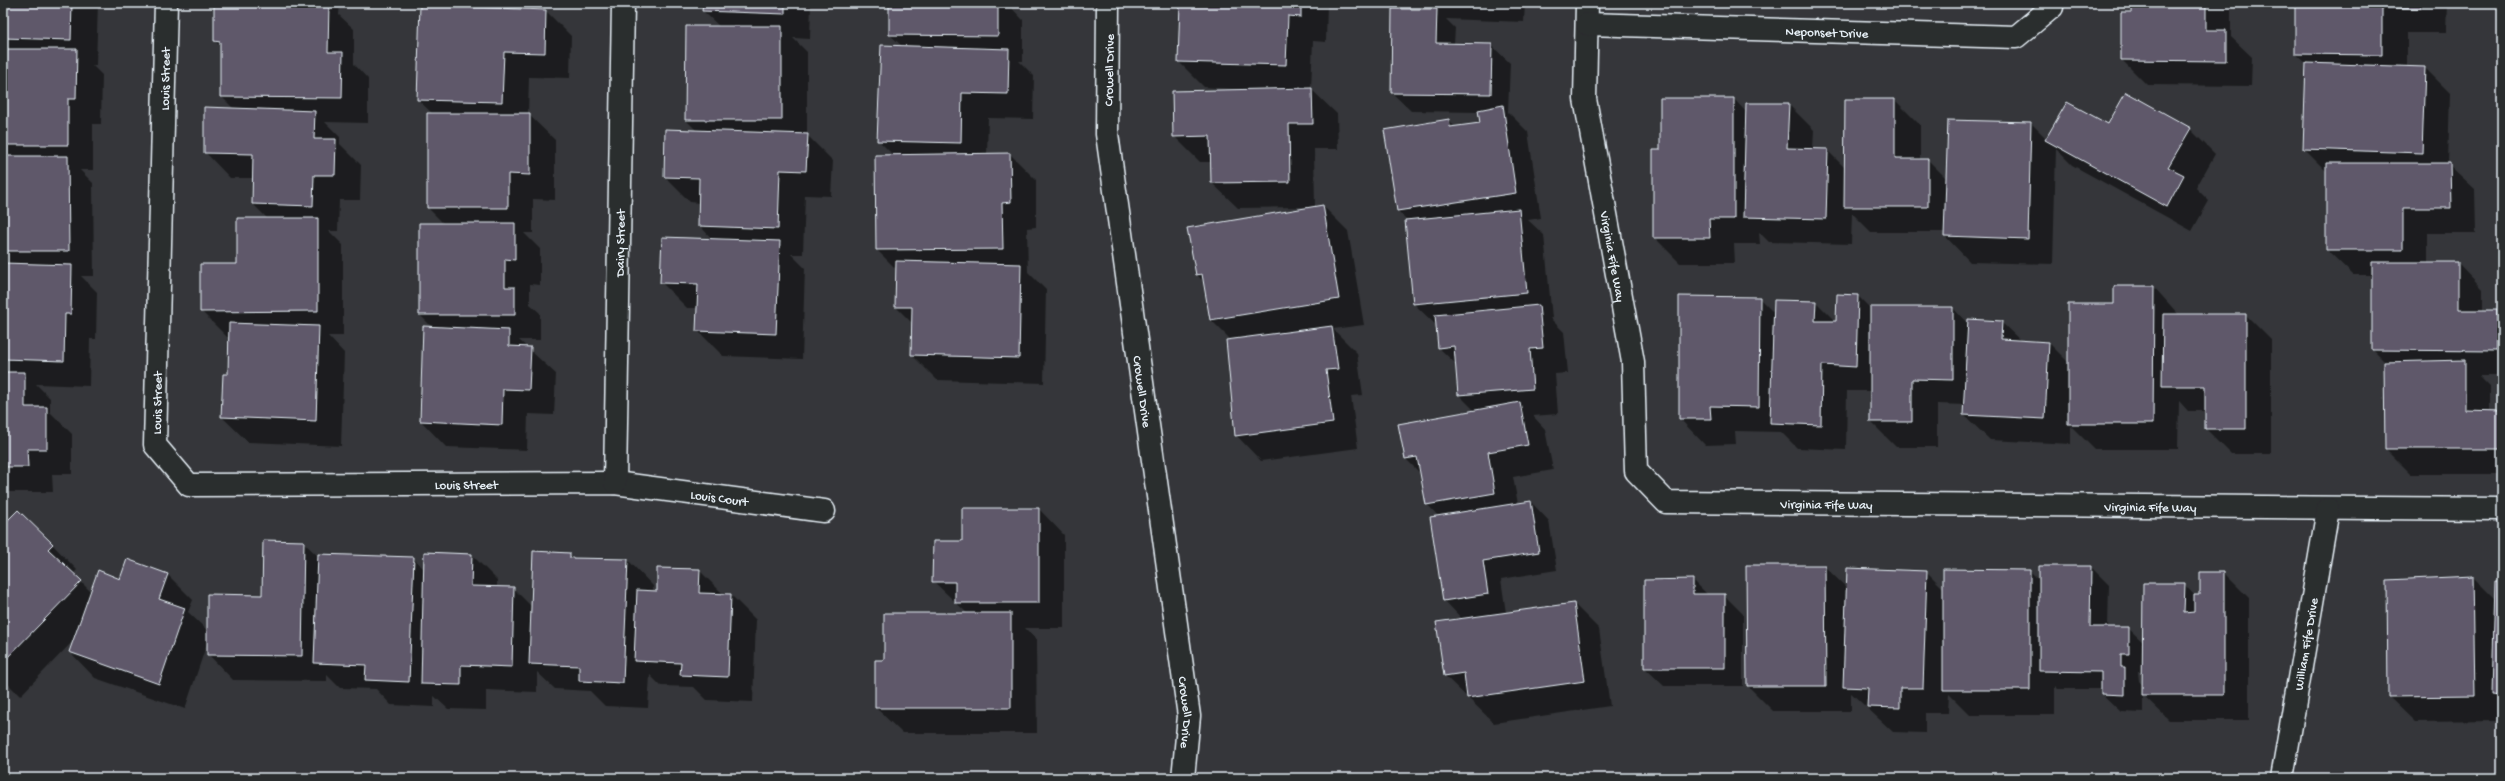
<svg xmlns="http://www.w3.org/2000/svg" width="2505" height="781" font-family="'Gochi Hand',sans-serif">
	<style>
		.shadow { fill: #0007; fill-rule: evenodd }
		.building { fill: #5f586a; stroke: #e8f1f8 }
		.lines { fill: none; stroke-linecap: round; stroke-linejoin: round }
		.minor-casing { stroke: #e8f1f8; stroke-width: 25 }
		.tertiary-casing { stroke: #e8f1f8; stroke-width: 25 }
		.minor { stroke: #2a2d2e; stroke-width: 22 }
		.tertiary { stroke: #2a2d2e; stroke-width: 22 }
		.labels { text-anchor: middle; stroke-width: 4; stroke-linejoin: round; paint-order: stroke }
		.street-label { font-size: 13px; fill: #e8f1f8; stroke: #2a2d2e }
	</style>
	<rect width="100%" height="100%" fill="#35363a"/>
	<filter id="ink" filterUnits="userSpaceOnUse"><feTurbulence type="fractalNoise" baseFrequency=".025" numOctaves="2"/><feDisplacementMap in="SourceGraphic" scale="8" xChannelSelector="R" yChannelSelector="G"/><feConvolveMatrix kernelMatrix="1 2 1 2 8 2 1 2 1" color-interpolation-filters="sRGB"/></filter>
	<g filter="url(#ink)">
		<g class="shadow">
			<polygon points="3,3 98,3 96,65 92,65 102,75 101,124 93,124 93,170 80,170 93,183 94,276 81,276 97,292 96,339 90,339 89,386 36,384 50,398 50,412 72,434 72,474 52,474 53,492 3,492"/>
			<polygon points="215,3 340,3 339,15 354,29 354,64 368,79 368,123 325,122 340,137 340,144 361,165 360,200 339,200 338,231 329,231 343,245 343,336 328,336 344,353 341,446 248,442 222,417 229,375 230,337 227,337 201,311 238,265 268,219 253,204 253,178 230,178 205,152 234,109 221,96 221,47 215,41"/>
			<polygon points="422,3 541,3 541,10 546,11 571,36 570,78 529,77 528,114 555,140 555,200 533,199 533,233 524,233 540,249 540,285 530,284 530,304 540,313 540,340 519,340 556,374 554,415 528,414 527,450 446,447 421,421 424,327 433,328 420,315 444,224 428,208 433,114 418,100 426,7"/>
			<polygon points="704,3 811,3 810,39 793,38 807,52 807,135 833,161 831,196 805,195 803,254 791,254 805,268 802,359 723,356 697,330 698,308 687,308 661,282 713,240 699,225 699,203 690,202 665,177 697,131 686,120 720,27 703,11"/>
			<polygon points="890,3 1007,3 1023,20 1023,61 1019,61 1034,76 1033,119 988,118 987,155 1010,154 1036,180 1036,227 1027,228 1028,272 1046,290 1044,383 937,380 912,355 912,323 896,307 897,270 877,250 894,156 878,140 902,46 890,35"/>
			<polygon points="1181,3 1327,3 1326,42 1313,41 1311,89 1337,114 1338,149 1314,149 1315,207 1323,206 1348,231 1364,325 1333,329 1357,353 1363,395 1351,396 1358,448 1261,461 1236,435 1231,340 1211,320 1205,283 1197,275 1306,207 1238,208 1212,183 1212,162 1200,162 1174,136 1245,90 1204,87 1179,62"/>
			<polygon points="1405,3 1525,3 1524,22 1446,19 1455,28 1454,44 1491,45 1510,63 1508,112 1528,132 1541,218 1528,220 1544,235 1552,318 1550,318 1564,332 1568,373 1555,374 1558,414 1533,416 1545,429 1553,470 1513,477 1518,504 1531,502 1549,521 1557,570 1501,579 1506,613 1574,604 1599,629 1610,706 1494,723 1445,676 1463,620 1444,600 1439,517 1427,504 1421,474 1406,459 1400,424 1475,411 1459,395 1457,365 1438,347 1437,326 1414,304 1408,221 1398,211 1385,131 1448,120 1455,127 1481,123 1479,112 1411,111 1392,93 1412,10"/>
			<polygon points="2133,3 2231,3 2231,37 2252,57 2251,86 2147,85 2122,60 2133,13"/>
			<polygon points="2296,3 2447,3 2446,33 2407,33 2407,67 2425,68 2450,93 2448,164 2475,189 2476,233 2428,233 2428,263 2458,263 2483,289 2483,311 2496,311 2502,316 2502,376 2479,376 2490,387 2490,412 2502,412 2502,474 2411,474 2386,449 2385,362 2373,350 2373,275 2353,275 2327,250 2327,172 2304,149 2307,64 2296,54"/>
			<polygon points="1734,99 1746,112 1788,104 1814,130 1813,150 1827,150 1846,169 1895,100 1920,125 1920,160 1928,160 1947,179 2031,123 2047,139 2108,126 2190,129 2215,154 2196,188 2209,201 2192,231 2072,165 2056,149 2053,264 1970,262 1945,236 1945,232 1871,232 1852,213 1851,244 1769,242 1759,232 1760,244 1734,244 1735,263 1680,263 1654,237 1661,151"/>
			<polygon points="2154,287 2179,315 2246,315 2271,340 2271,454 2231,454 2206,429 2206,411 2188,411 2179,401 2178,449 2094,449 2071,426 2071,444 1990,440 1964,415 1965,405 1937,404 1937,447 1896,447 1871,422 1871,391 1847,391 1846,450 1797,448 1781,432 1735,431 1736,444 1705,445 1680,419 1680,297 1759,298 1774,313 1816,302 1836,322 1858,296 1870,308 1953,308 1968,324 2001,322 2021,341 2048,342 2069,363 2115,305"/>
			<polygon points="1039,509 1064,535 1064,628 1025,628 1036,639 1037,733 902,733 876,708 885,661 968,614 933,581 963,542"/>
			<polygon points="3,527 52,544 77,570 73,574 91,592 121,580 167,574 193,600 188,612 208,631 263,596 303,542 319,557 413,558 425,570 472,555 497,580 497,588 513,588 532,607 569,554 575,559 628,560 653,586 653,592 658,592 699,570 724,595 731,595 756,620 753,702 707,700 694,687 661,686 650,675 648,708 605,706 590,691 555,689 537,672 537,692 486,690 486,710 448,709 434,696 434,707 391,705 376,689 340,688 327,675 327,681 233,680 208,654 207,643 185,709 95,678 70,652 74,640 20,696 3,679"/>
			<path d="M 1824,566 L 1848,589 L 1848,569 L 1927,572 L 1944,589 L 2030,571 L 2040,581 L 2091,567 L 2109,585 L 2108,628 L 2128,628 L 2144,643 L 2184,584 L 2195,596 L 2201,596 L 2224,573 L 2249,598 L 2249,720 L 2169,720 L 2143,695 L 2143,713 L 2121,712 L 2102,694 L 2102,689 L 2058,689 L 2055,686 L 2055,715 L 1970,715 L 1949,694 L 1948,713 L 1925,713 L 1925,733 L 1893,732 L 1851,693 L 1851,711 L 1773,711 L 1748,686 ZM 2138,672 L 2143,672 L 2143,686 L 2139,681 Z"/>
			<polygon points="2473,577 2496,600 2502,582 2502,704 2500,702 2500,721 2415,722 2389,697"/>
			<polygon points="1693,580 1708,595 1724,595 1743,614 1743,686 1664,686 1645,668"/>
		</g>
		<g class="building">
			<polygon points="3,3 72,3 71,40 3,38"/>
			<polygon points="214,3 329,3 328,52 343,52 342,98 220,97 220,42 214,41"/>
			<polygon points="703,3 785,3 785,14 702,11"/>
			<polygon points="889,3 998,3 998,36 889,35"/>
			<polygon points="1180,3 1301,3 1301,17 1288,16 1286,65 1178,62"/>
			<polygon points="2132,3 2206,3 2206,30 2226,30 2226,61 2121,60 2121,12 2132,12"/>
			<polygon points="2295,3 2421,3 2421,8 2382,8 2382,55 2295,54"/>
			<polygon points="420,5 546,10 545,53 504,52 502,102 417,100"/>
			<polygon points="1392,9 1437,9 1436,43 1492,44 1491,94 1391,93"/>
			<polygon points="686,26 782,26 782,120 685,120"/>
			<polygon points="881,45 1009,49 1008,94 962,93 961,143 877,141"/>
			<polygon points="3,49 77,49 76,99 68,99 68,145 3,145"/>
			<polygon points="2306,63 2425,67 2422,153 2303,149"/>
			<polygon points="1312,88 1313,124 1289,124 1290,182 1211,183 1210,136 1173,137 1172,91"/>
			<polygon points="2126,92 2191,128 2168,167 2184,175 2167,207 2045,140 2067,102 2108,124"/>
			<polygon points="1660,98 1734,98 1734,219 1709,219 1710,238 1653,238 1653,150 1660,150"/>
			<polygon points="1845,99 1895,99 1895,159 1928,159 1928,207 1844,207"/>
			<polygon points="1746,103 1789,103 1787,148 1828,149 1826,219 1743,217"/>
			<polygon points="1503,105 1516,193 1397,211 1384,130 1449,119 1450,127 1480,123 1478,110"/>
			<polygon points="204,107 315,111 314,139 336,139 335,175 314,175 313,206 252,204 253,154 204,153"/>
			<polygon points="427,113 530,113 530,175 508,174 508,208 427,208"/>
			<polygon points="1948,120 2031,122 2028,239 1944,236"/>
			<polygon points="665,129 808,134 806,171 780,170 778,229 698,226 699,178 664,177"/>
			<polygon points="1010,153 1011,202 1002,203 1003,249 876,250 875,155"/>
			<polygon points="3,156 68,156 69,251 3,251"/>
			<polygon points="2326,163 2450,163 2451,208 2403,208 2403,250 2326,250"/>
			<polygon points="1323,205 1339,299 1210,320 1202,274 1196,275 1187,228"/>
			<polygon points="1519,209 1527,293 1413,304 1405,220"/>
			<polygon points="237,218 318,218 318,311 200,312 200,264 237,264"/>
			<polygon points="419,223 515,223 515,260 505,259 505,287 515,287 515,315 419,315"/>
			<polygon points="662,237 780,241 776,334 696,331 698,284 660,283"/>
			<polygon points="896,261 1021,264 1019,358 911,355 912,307 895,307"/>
			<polygon points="2372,262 2458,262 2458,310 2497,310 2497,351 2372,350"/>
			<polygon points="3,263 72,265 71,314 65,314 64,361 3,359"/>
			<polygon points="2114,286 2154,286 2153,424 2068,424 2068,304 2114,304"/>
			<polygon points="1837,294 1858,295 1856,367 1822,365 1821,425 1770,423 1774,300 1816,301 1815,321 1836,321"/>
			<polygon points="1679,296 1760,297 1759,407 1710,406 1711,419 1679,419"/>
			<polygon points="1539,305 1543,348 1530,349 1533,389 1458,395 1454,346 1438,348 1435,315"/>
			<polygon points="1870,307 1953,307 1953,380 1912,379 1912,422 1870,422"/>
			<polygon points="2163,314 2246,314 2246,429 2205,429 2205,386 2162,386"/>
			<polygon points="1968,319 2002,321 2001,339 2049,342 2045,419 1963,415"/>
			<polygon points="229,323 319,326 316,421 221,417 223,374 228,374"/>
			<polygon points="423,326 509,330 509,346 531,347 529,390 503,389 502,425 420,421"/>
			<polygon points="1332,326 1338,369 1326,370 1333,423 1235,436 1226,340"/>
			<polygon points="2465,360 2465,410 2502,411 2502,449 2385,449 2384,362"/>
			<polygon points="3,372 25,372 25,407 47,407 47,449 27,449 28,467 3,467"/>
			<polygon points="1520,402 1528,445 1488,452 1495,493 1426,505 1417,457 1405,459 1398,424"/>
			<polygon points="1531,501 1539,552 1483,561 1488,594 1443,601 1430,517"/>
			<polygon points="962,508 1039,508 1039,603 955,603 955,582 932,582 933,541 962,541"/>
			<polygon points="18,510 53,544 48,549 82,581 3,662 3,525"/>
			<polygon points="263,540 304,541 302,656 207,655 207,594 262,595"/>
			<polygon points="533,551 570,553 570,558 628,559 623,683 579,681 579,666 529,664"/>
			<polygon points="424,552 472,554 471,586 514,587 512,667 461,665 461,685 421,684"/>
			<polygon points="318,554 414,557 409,682 365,680 366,665 314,663"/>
			<polygon points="127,559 168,574 159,599 185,608 159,684 69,652 98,570 120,579"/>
			<polygon points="1746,565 1825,565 1826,686 1747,686"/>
			<polygon points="2039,566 2091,566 2090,627 2129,627 2129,654 2121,654 2121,667 2125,667 2125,695 2101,694 2101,672 2039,671"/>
			<polygon points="657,568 700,569 699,593 731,594 728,677 680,675 681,663 634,661 637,590 657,591"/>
			<polygon points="1847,568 1927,571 1923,688 1900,688 1900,708 1867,707 1868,688 1843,687"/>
			<polygon points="1943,569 2030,570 2030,690 1943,690"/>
			<polygon points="2200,572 2224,572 2224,695 2142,695 2143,583 2185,583 2184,613 2194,612 2194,595 2200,595"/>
			<polygon points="2473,576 2475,696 2388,697 2387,580"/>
			<polygon points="1693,579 1693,594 1725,594 1725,668 1644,668 1644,580"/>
			<polygon points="2495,581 2502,581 2502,696 2492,695"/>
			<polygon points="1574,603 1585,681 1467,698 1464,673 1444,676 1436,622"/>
			<polygon points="884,613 1011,613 1011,708 875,708 875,660 884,660"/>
		</g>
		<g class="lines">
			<g class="minor-casing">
				<g id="minor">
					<path id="s1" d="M 166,3 L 155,445 L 189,485 L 615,483 L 824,511"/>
					<path id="s2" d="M 1587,3 L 1585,99 L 1633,362 L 1636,471 L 1666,502 L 2502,509"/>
					<path id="s3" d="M 1587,24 L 2016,37 L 2052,7 L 2052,3"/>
					<path id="s4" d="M 615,483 L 623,3"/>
					<path id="s5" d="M 2282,778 L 2328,509"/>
				</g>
			</g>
			<g class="tertiary-casing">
				<g id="tertiary">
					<path id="s6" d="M 1108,3 L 1107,134 L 1189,716 L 1183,778"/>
				</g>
			</g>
			<use href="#minor" class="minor"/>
			<use href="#tertiary" class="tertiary"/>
		</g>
	</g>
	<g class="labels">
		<g class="street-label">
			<text dy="5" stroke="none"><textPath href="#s3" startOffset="240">Neponset Drive</textPath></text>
			<text transform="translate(1108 70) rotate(-89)" y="5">Crowell Drive</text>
			<text transform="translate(164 79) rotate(-89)" y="5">Louis Street</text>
			<text dy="5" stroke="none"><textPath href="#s4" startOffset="240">Dairy Street</textPath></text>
			<text dy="5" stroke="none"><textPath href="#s2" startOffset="256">Virginia Fife Way</textPath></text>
			<text dy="5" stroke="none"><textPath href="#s6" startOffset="391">Crowell Drive</textPath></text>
			<text transform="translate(156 403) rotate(-89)" y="5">Louis Street</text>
			<text dy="5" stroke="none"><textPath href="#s1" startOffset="772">Louis Street</textPath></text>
			<text dy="5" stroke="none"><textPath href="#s1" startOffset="1026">Louis Court</textPath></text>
			<text dy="5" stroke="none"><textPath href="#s2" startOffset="676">Virginia Fife Way</textPath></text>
			<text dy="5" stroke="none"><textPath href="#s2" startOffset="1000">Virginia Fife Way</textPath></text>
			<text dy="5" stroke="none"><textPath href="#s5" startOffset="136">William Fife Drive</textPath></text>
			<text dy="5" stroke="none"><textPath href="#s6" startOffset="715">Crowell Drive</textPath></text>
		</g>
	</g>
	<rect width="2505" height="781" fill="none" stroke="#2a2d2e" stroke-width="16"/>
	<rect x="8" y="8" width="2489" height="765" fill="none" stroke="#e8f1f8" stroke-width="1.5" filter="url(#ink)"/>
</svg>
